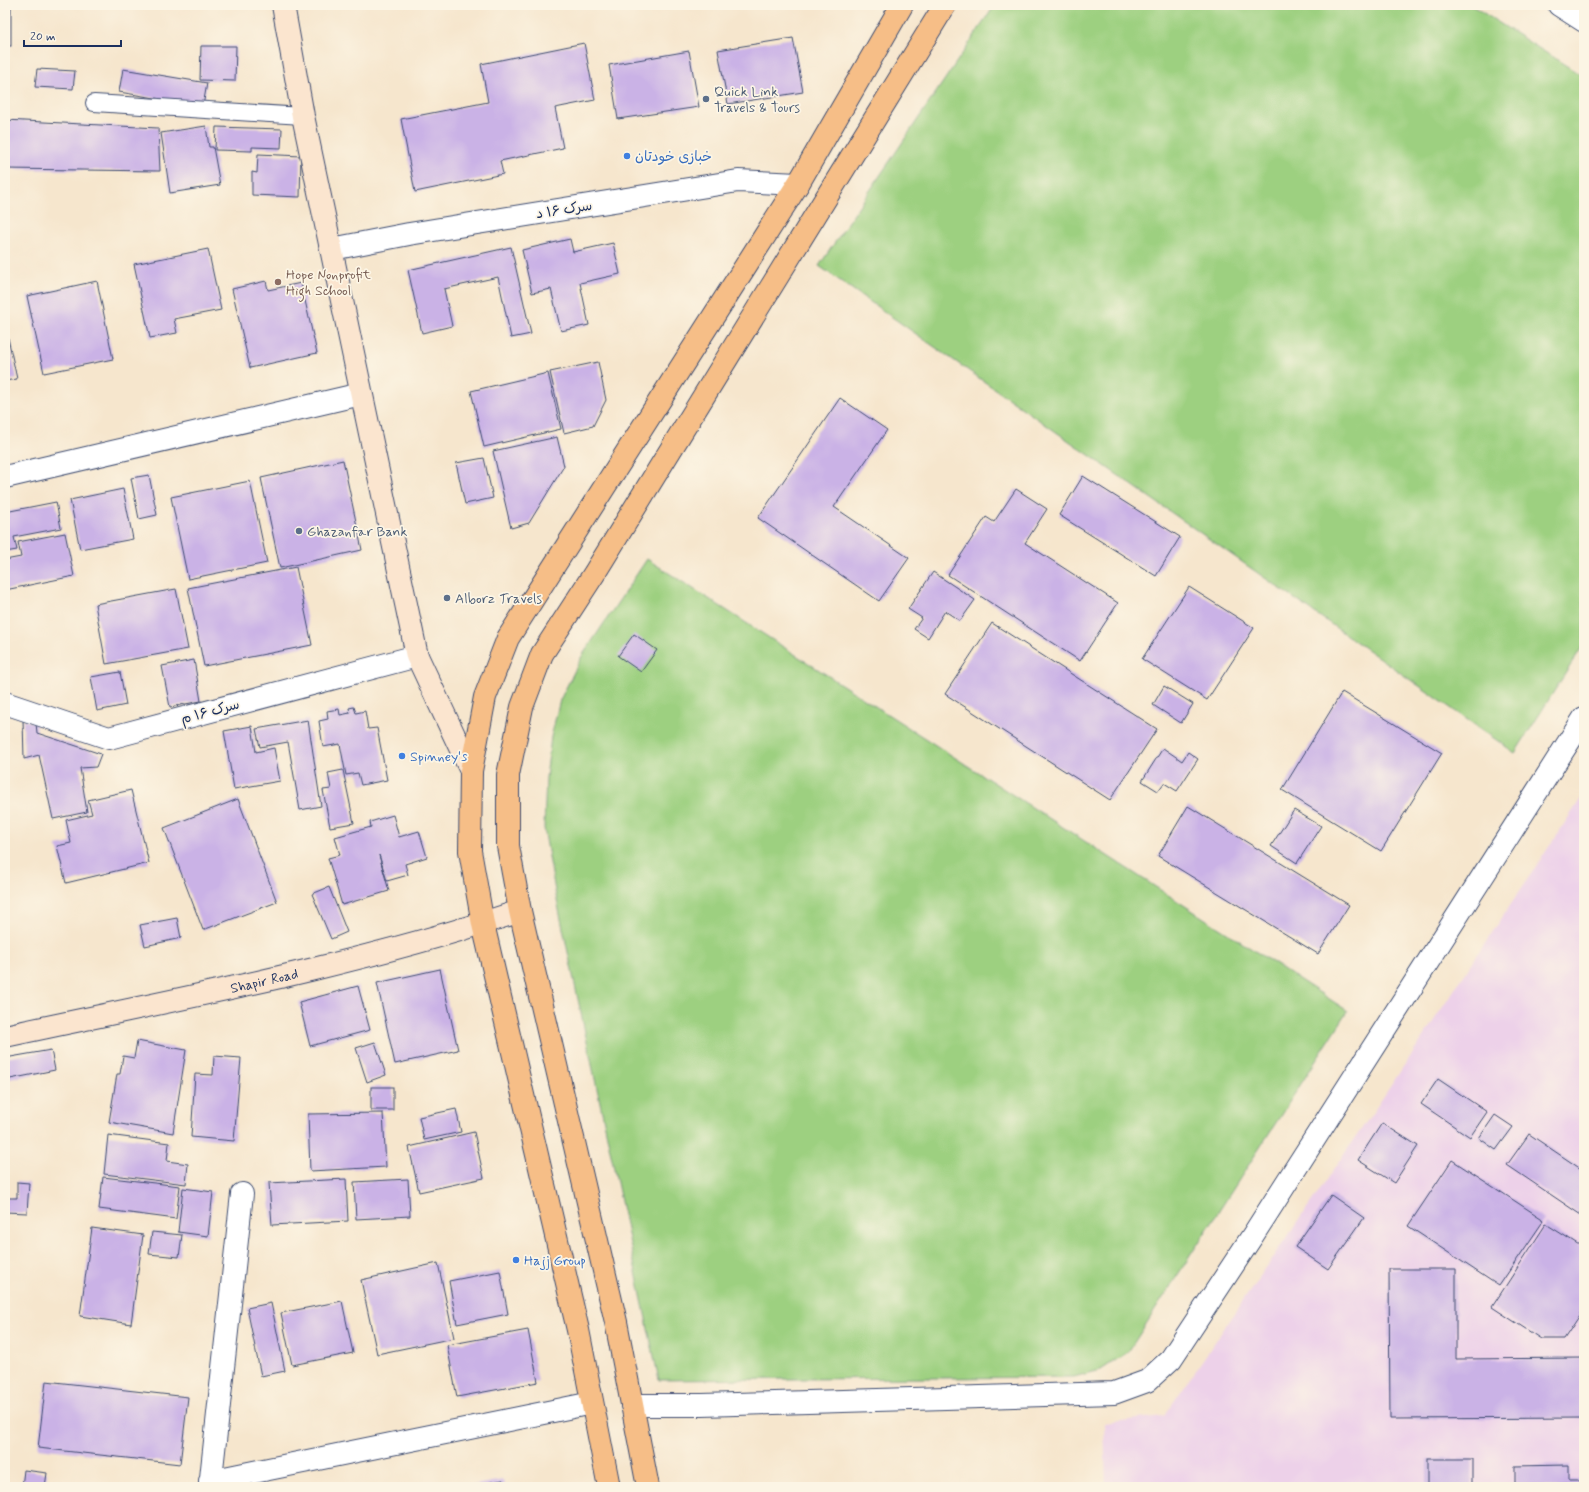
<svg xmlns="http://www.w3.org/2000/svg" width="1589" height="1492" font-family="Mynerve,'Playpen Sans Arabic',sans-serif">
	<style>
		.built { fill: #edd1e9 }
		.green { fill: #9dd080; stroke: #5c806f }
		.building { fill: #cab2e6 }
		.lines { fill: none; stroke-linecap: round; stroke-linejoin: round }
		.lane-casing { stroke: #3c4a6f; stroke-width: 18 }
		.street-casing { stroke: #3c4a6f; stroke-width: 24 }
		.secondary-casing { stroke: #3c4a6f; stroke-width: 24 }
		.primary-casing { stroke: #3c4a6f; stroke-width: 24 }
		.lane { stroke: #fff; stroke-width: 16 }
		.street { stroke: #fff; stroke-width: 22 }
		.secondary { stroke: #fbe5cf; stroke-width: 22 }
		.primary { stroke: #f6be87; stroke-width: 22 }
		.service-dot { fill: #5c6f8a; stroke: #fcf5e5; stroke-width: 1.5 }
		.shop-dot { fill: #3f7fe0; stroke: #fcf5e5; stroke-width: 1.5 }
		.education-dot { fill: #8d6e63; stroke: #fcf5e5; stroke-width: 1.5 }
		.labels { text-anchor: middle; stroke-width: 3.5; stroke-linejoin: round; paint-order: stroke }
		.service-label { font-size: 14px; fill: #4e5e75; stroke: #fcf5e5; text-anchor: start }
		.shop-label { font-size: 14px; fill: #366cbe; stroke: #fcf5e5; text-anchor: start }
		.street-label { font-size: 14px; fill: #1b2f5e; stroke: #fcf5e5 }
		.education-label { font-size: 14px; fill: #785e54; stroke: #fcf5e5; text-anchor: start }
	</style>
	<rect width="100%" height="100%" fill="#fcf5e5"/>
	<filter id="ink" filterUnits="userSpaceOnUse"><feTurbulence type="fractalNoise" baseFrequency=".025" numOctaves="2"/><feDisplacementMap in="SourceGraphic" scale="8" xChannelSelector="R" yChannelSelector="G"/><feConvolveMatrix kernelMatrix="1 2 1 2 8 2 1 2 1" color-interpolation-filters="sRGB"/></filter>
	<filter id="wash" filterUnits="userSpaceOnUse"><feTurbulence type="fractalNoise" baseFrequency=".012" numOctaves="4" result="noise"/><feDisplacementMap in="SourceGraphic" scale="16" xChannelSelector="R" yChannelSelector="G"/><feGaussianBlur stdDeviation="0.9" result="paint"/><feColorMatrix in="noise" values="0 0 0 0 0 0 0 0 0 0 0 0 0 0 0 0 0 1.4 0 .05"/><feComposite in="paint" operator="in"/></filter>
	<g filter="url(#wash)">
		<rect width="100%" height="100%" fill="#f6e6cd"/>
		<polygon class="built" points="1584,794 1584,1487 1106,1487 1104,1423 1164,1416 1378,1105"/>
		<g class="green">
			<polygon points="995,5 1471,5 1584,77 1584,644 1515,753 819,266"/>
			<polygon points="647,559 1348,1011 1128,1352 1101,1370 1074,1377 659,1380 555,891 544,828 546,778 551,737 560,700 582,656"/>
		</g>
		<g id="blocks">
			<g class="building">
				<rect x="5" y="5" width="6" height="41"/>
				<polygon points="793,38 803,92 728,104 718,50"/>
				<polygon points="584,43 595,100 555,108 563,148 500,161 503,174 415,192 401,119 488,102 481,64"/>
				<polygon points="201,46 236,46 235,81 200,80"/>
				<polygon points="689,51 699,107 618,119 609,65"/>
				<polygon points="37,69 75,71 73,89 35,87"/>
				<polygon points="123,69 207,83 203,106 119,92"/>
				<polygon points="5,120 158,128 160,171 5,169"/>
				<polygon points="206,126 209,147 213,147 220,185 170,193 161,133"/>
				<polygon points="216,127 282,129 281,148 252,147 252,151 215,150"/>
				<polygon points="258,154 301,156 300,197 252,195 252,172 257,173"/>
				<polygon points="570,239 573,252 613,243 620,274 580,283 589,325 561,331 551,289 532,293 522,250"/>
				<polygon points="511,247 531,334 511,338 498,277 444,289 452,326 422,333 408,270"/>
				<polygon points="208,249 221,310 174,319 177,333 150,338 134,264"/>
				<polygon points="97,281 113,359 44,373 27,296"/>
				<polygon points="266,281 268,290 301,283 317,353 250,368 232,289"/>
				<polygon points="5,324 17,379 5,381"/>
				<polygon points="598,362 606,400 593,426 564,433 550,372"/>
				<polygon points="548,373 561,429 484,447 471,391"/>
				<polygon points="840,398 887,430 834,507 909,558 879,601 758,518"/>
				<polygon points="557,437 564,466 529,523 511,528 493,451"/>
				<polygon points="484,458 493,498 465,504 456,463"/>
				<polygon points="343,460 362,550 280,568 261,478"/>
				<polygon points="149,475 157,515 139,519 131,478"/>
				<polygon points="1083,476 1180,537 1156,576 1059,515"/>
				<polygon points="250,481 267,563 188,579 171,497"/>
				<polygon points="123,489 133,539 80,549 70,500"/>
				<polygon points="1016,489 1047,509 1025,543 1118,603 1080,661 948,575 986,517 994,522"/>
				<polygon points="56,502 61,528 14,537 17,550 5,552 5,512"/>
				<polygon points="65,533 74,576 5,590 5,560 21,557 18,542"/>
				<polygon points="296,567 312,645 204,666 188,588"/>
				<polygon points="933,572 975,600 960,621 945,611 928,638 914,629 922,618 908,609"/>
				<polygon points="1189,587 1254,628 1207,700 1142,659"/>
				<polygon points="176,589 188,649 106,664 95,604"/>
				<polygon points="992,623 1157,729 1110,800 945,694"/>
				<polygon points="634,634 657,650 641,672 618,656"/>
				<polygon points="194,660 201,701 170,707 162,666"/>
				<polygon points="120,672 126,705 97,711 91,677"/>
				<polygon points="1164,686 1193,704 1181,723 1153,705"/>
				<polygon points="1342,692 1442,753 1381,851 1282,790"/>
				<polygon points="354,707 356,713 365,711 368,729 377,728 387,780 361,785 358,773 346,775 340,744 323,747 319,721 328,719 327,711 339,709 340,715 350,713 349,708"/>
				<polygon points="23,720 36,723 37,733 101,754 96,767 80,768 87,812 53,819 39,755 24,759"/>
				<polygon points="308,720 321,806 300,810 288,742 260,747 256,729"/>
				<polygon points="252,726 256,752 274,748 280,781 234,789 224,731"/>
				<polygon points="1163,748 1182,761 1188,752 1198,759 1177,791 1164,783 1158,791 1142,781"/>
				<polygon points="343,770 354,823 330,827 323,790 331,789 328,773"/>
				<polygon points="131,790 149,863 66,883 57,846 71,843 66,820 92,814 88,800"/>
				<polygon points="238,799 277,902 203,930 164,828"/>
				<polygon points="1188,806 1349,905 1318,954 1158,856"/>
				<polygon points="1294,810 1321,826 1297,863 1271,846"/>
				<polygon points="393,815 399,837 419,831 427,857 405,864 408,875 387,881 379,855 389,891 342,905 328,858 340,855 335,837 371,827 370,822"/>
				<polygon points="329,887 347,932 331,939 312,894"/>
				<polygon points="177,918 181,938 145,946 140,925"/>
				<polygon points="440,969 458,1050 395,1064 377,983"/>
				<polygon points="358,986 370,1030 310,1046 299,1002"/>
				<polygon points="137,1041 186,1050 173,1133 109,1122 117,1074 120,1074 123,1056 134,1058"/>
				<polygon points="375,1042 386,1075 367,1082 356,1048"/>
				<polygon points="51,1050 55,1070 5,1080 5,1058"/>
				<polygon points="214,1056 241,1058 234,1141 191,1137 195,1074 213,1075"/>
				<polygon points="1438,1079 1487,1112 1470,1137 1421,1104"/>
				<rect x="371" y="1087" width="22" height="23"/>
				<polygon points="456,1109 461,1132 424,1140 419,1117"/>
				<polygon points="383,1113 386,1167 310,1171 308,1114"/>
				<polygon points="1495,1115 1513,1127 1496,1150 1479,1138"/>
				<polygon points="1382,1123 1418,1146 1394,1183 1358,1160"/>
				<polygon points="474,1132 484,1178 419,1192 409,1147"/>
				<polygon points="1529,1134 1584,1171 1584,1217 1507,1165"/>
				<polygon points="108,1135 169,1143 167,1161 188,1164 186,1184 104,1174"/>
				<polygon points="1452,1160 1544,1220 1499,1286 1408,1226"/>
				<polygon points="103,1177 180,1186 176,1219 99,1209"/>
				<polygon points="346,1179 348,1221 272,1225 269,1183"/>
				<polygon points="408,1179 410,1216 356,1219 354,1182"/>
				<polygon points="17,1182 29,1183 27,1213 5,1212 5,1198 17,1198"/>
				<polygon points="183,1188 213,1192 208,1236 178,1232"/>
				<polygon points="1331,1195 1364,1218 1328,1269 1295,1247"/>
				<polygon points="1546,1224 1584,1248 1584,1309 1564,1339 1541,1339 1492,1307"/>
				<polygon points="92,1228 143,1235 131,1324 80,1316"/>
				<polygon points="152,1232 182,1235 179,1257 149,1254"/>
				<polygon points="438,1263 454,1338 377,1354 361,1280"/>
				<polygon points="1389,1269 1456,1269 1456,1359 1584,1358 1584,1418 1390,1419"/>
				<polygon points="500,1271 508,1314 457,1324 449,1281"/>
				<polygon points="342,1301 353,1353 292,1365 281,1313"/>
				<polygon points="271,1303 285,1371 261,1376 247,1308"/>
				<polygon points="528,1330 538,1382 457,1397 447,1345"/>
				<polygon points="46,1381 188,1397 180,1464 38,1448"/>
				<rect x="1427" y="1459" width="45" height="28"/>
				<polygon points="1569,1465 1569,1479 1583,1479 1583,1487 1515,1487 1515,1466"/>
				<polygon points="24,1470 47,1473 45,1487 22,1487"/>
				<polygon points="503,1480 504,1487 470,1487 470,1486"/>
			</g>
		</g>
	</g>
	<g filter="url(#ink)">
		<use href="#blocks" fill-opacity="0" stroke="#3c4a6f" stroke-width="1"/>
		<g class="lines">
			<g class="lane-casing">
				<polyline id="lane" points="94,103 303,116"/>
			</g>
			<g class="street-casing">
				<g id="street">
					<polyline points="1559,5 1584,21"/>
					<polyline points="332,249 409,234 738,181 798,184"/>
					<polyline points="5,477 361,394"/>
					<polyline points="5,703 109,738 417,656"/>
					<polyline points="632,1405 702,1405 1114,1393 1147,1381 1171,1359 1253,1235 1584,718"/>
					<polyline points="210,1481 592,1403"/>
					<polyline points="210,1487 242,1194"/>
				</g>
			</g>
			<g class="secondary-casing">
				<g id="secondary">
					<polyline points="283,5 303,116 417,656 471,771"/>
					<path id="s1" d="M 5,1036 C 177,999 352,967 520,911"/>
				</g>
			</g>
			<g class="primary-casing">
				<g id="primary">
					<polyline points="609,1487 578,1330 483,924 470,851 471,771 485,697 508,638 798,184 902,5"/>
					<polyline points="648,1487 616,1322 520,911 508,846 508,775 522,707 542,654 594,574 945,5"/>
				</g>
			</g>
			<use href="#lane" class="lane"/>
			<use href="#street" class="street"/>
			<use href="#secondary" class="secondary"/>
			<use href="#primary" class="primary"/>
		</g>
	</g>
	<g class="service-dot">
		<circle cx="706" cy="99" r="4"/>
		<circle cx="299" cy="531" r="4"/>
		<circle cx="447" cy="598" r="4"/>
	</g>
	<g class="shop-dot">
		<circle cx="627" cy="156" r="4"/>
		<circle cx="402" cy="756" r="4"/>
		<circle cx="516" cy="1260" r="4"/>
	</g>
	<circle class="education-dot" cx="278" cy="282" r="4"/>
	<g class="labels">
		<g class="service-label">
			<text x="714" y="96">Quick Link<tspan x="714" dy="16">Travels &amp; Tours</tspan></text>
			<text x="307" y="536">Ghazanfar Bank</text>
			<text x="455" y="603">Alborz Travels</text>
		</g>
		<g class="shop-label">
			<text x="635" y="161">خبازی خودتان</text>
			<text x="410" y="761">Spinney's</text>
			<text x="524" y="1265">Hajj Group</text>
		</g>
		<g class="street-label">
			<text transform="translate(564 209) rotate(-9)" y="5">سرک ۱۶ د</text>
			<text transform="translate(210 711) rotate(-15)" y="5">سرک ۱۶ م</text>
			<text dy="5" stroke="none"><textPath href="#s1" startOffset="265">Shapir Road</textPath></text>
		</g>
		<g class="education-label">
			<text x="286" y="279">Hope Nonprofit<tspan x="286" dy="16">High School</tspan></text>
		</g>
	</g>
	<rect width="1589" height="1492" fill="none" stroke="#fcf5e5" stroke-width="20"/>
	<path d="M24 40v6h97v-6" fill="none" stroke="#1b2f5e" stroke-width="2"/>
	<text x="30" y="40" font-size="12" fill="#1b2f5e" stroke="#fcf5e5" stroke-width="3" paint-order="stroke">20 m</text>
</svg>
